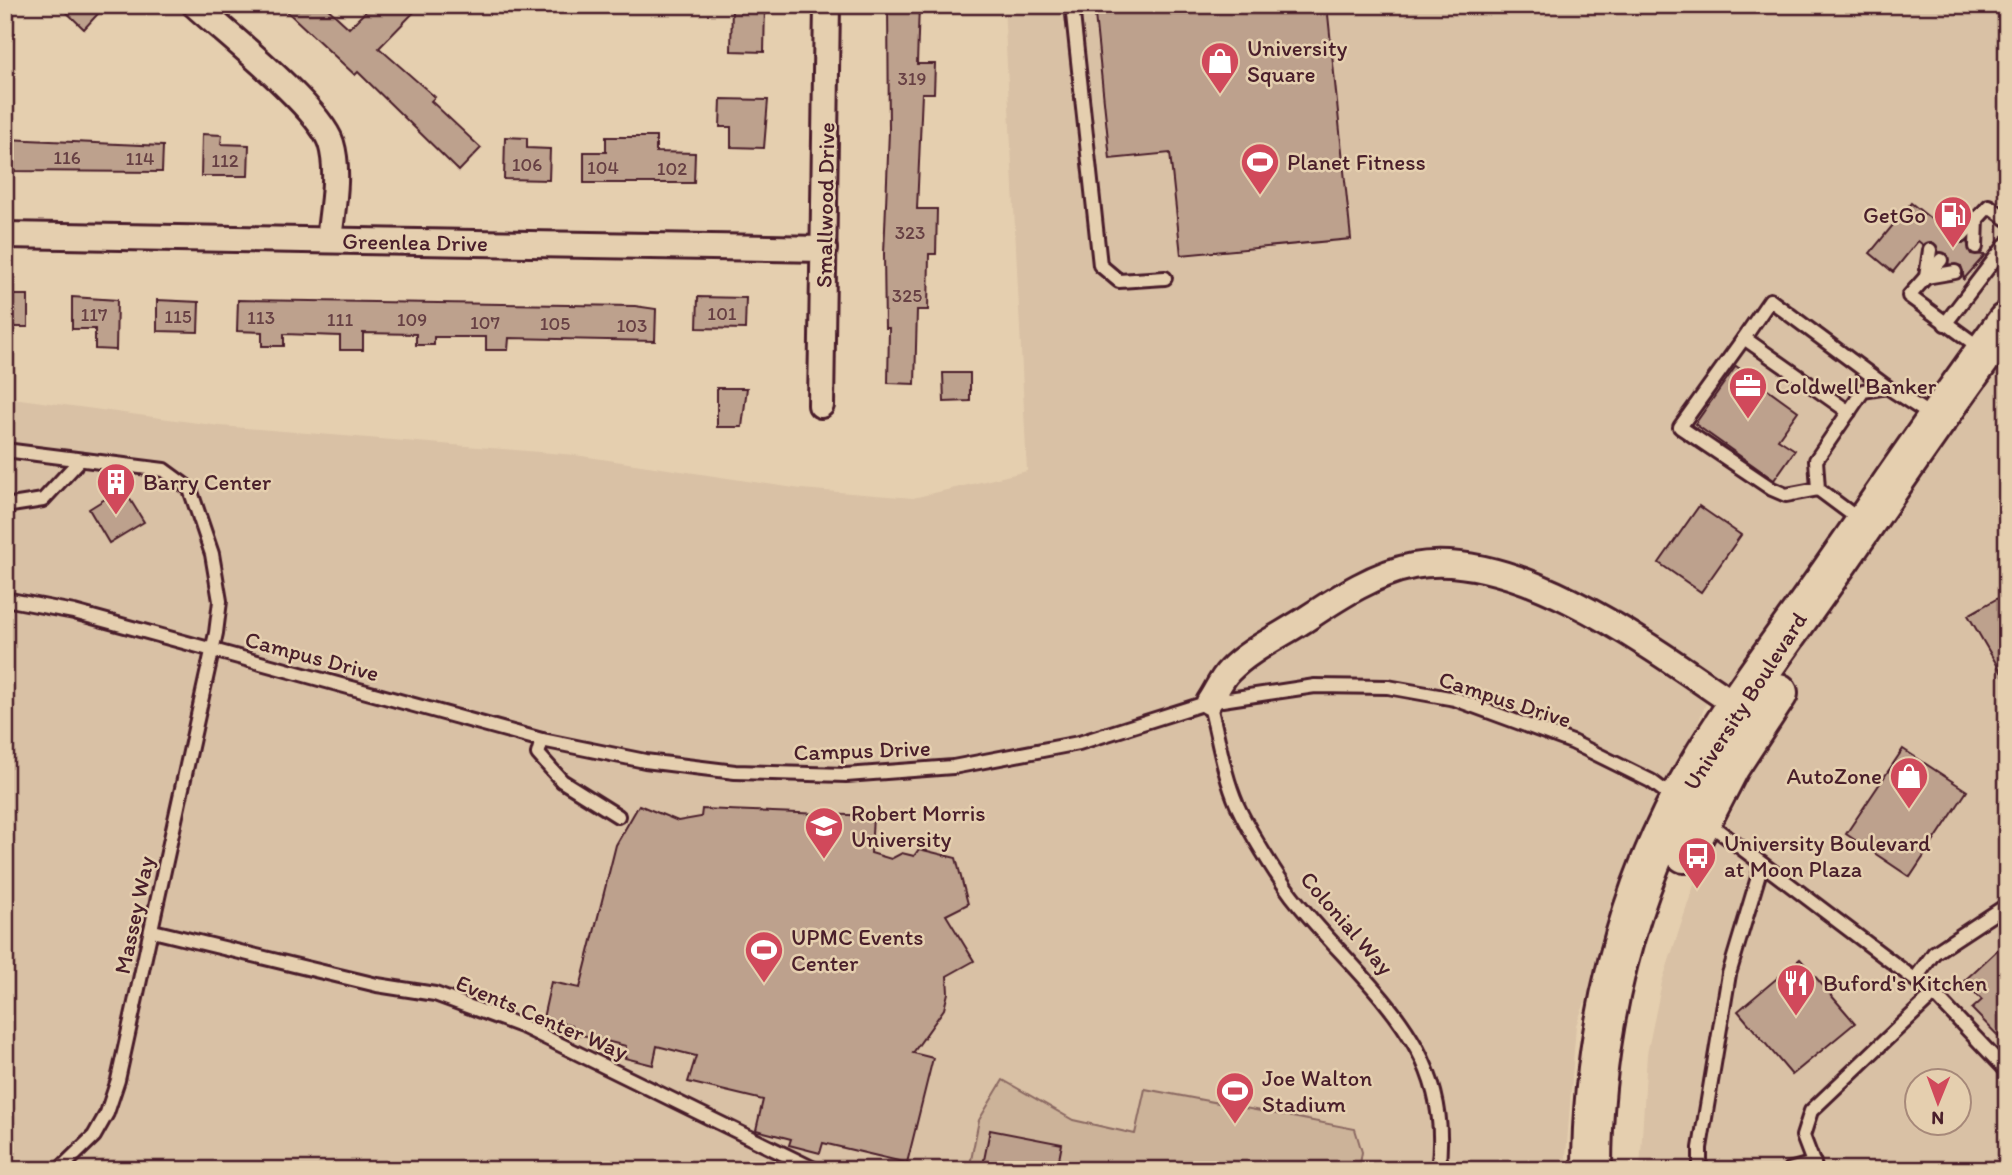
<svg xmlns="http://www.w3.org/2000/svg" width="2012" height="1175" font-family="Itim,sans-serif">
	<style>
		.built { fill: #d9c1a5; fill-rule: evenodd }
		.green { fill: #ccb399; stroke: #8b6962; stroke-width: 2 }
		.building { fill: #bda18d; stroke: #4a1f2b; stroke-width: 2 }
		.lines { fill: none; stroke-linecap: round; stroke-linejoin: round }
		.lane-casing { stroke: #4a1f2b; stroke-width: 18 }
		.street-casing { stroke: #4a1f2b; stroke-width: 30 }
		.primary-casing { stroke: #4a1f2b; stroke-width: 44 }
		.lane { stroke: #e5cfaf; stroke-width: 12 }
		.street { stroke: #e5cfaf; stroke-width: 24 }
		.primary { stroke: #e5cfaf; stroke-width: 38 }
		.labels { text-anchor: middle; stroke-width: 5; stroke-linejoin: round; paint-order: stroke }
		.number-label { font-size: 19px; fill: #674044 }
		.poi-label { font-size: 23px; fill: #4a1f2b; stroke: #e5cfaf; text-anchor: start }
		.street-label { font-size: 23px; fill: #4a1f2b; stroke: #e5cfaf }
	</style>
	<rect width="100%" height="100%" fill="#e5cfaf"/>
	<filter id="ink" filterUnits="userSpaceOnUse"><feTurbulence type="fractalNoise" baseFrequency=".0143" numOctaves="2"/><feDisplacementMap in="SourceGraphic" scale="14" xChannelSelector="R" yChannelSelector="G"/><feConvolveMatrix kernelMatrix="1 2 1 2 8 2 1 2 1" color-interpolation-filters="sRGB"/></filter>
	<g filter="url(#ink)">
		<path class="built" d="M 1004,5 L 2007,5 L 2007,1170 L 1640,1170 L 1647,1054 L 1662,982 L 1697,876 L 1741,795 L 1721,781 L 1754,728 L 1709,696 L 1576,1025 L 1565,1170 L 5,1170 L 5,397 L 220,426 L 575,455 L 801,489 L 913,498 L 1027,471 ZM 1918,1080 L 1960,1080 L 1960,1122 L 1918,1122 Z"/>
		<polygon class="green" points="1003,1080 1073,1120 1135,1134 1145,1089 1355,1129 1362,1152 1359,1170 969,1170 979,1120"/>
		<g class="building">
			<polygon points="59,5 106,5 84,29"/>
			<polygon points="280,5 324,5 349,28 372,5 421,5 379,48 435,97 431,101 481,148 459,171 358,72 355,75"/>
			<polygon points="888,5 919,5 917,64 935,64 934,93 922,93 917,209 937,209 936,254 929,254 928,310 917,310 915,384 888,383 889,328 885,328 884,254 889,131"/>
			<polygon points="1094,5 1327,5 1351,239 1181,255 1170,153 1110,159"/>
			<polygon points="732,6 765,7 764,52 731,51"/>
			<polygon points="721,99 768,100 764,148 731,147 731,127 720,127"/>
			<polygon points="202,134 222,135 221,144 249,145 248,176 201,176"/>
			<polygon points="505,137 527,138 527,148 550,149 549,180 504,179"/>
			<polygon points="606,137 656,137 656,152 695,153 694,183 584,183 584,152 606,152"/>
			<polygon points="5,139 163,146 162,172 5,171"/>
			<polygon points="1911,203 1940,226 1944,221 1945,233 1953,235 1959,243 1967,242 1971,254 1985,255 1964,279 1961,266 1948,264 1947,254 1939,252 1932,242 1923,245 1918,241 1893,272 1870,253"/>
			<polygon points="6,295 28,295 28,327 5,327"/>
			<polygon points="72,297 117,300 116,350 95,349 95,329 72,329"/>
			<polygon points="698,297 746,298 745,329 697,328"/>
			<polygon points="157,300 199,302 198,332 157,331"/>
			<polygon points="238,300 635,306 656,309 655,341 509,338 508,350 486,350 486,337 434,337 434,345 416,345 416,334 363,333 363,350 340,350 340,336 284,334 284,346 262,346 262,332 237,331"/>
			<polygon points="1736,366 1798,411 1778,439 1795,450 1774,480 1695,424"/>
			<polygon points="943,373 970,373 970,401 944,402"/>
			<polygon points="717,388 747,388 742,427 717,427"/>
			<polygon points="123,488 144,522 109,543 89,509"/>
			<polygon points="1699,506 1741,535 1701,592 1659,563"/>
			<polygon points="2007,593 2007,682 1968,615"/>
			<polygon points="1903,749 1967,791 1910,877 1846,834"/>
			<polygon points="639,805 678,821 701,817 702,809 873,816 871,853 891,859 902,853 914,856 919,849 956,858 968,904 946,915 974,961 947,976 948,993 944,1009 913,1053 933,1058 907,1163 823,1143 820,1153 789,1145 791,1139 756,1130 763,1100 688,1082 696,1056 657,1046 653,1065 625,1058 626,1046 570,1032 572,1026 543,1018 551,982 580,988 616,845"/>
			<polygon points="2007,941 2007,1045 1972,1009 1982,1000 1964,981"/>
			<polygon points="1800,959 1855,1023 1792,1075 1738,1011"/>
			<polygon points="990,1130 1062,1144 1057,1170 982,1170"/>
		</g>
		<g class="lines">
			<g class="lane-casing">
				<g id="lane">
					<polyline points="1072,5 1100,265 1119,281 1165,278"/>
					<polyline points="1951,227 1977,218 1976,247"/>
					<polyline points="1962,235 1989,206 2007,219"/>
					<polyline points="1930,250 1926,277 1955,272"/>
					<polyline points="1941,260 1909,296 1983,350"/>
					<polyline points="1945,324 2007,243"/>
					<polyline points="1744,338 1680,427 1772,489 1786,495 1818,489"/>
					<polyline points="1849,412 1744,338 1770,300 1887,387"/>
					<polyline points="5,450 164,470 190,489 212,554 220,601 216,633 118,1080 107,1113 94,1136 59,1170"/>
					<polyline points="5,506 43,500 80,460"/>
					<polyline points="1861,521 1818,489 1816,460 1863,391 1887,387 1935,418"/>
					<polyline points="5,599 74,612 542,740 645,761 735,772 846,775 953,767 1079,743 1209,702 1315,686 1388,687 1455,699 1572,742 1651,781 1675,799"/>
					<path d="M 1209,702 C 1218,735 1223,773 1237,805 C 1248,829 1276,875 1292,896 C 1361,984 1456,1043 1438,1170"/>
					<polyline points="542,740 538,754 562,781 618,816"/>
					<polyline points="1707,822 1934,994 2007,1071"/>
					<polyline points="153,931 377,985 435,994 524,1027 816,1170"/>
					<polyline points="1915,979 1934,953 2007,905"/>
					<polyline points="1700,1170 1700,1148 1729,974 1762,864"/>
					<polyline points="1789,1170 1814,1163"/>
					<polyline points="1816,1170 1803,1136 1811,1111 1934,994"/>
				</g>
			</g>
			<g class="street-casing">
				<g id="street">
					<path d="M 195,5 C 227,34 319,107 331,143 C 340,173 332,210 329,240"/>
					<polyline points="5,235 824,249"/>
					<polyline points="821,405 827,5"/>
					<path d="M 1209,702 C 1216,692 1221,679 1229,671 C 1250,649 1284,634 1309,617 C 1339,597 1376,573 1413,566 C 1517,547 1654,649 1737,706"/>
				</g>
			</g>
			<g class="primary-casing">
				<g id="primary">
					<polyline points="1685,853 1730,766 1778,693"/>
					<path d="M 1592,1170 C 1592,1032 1626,889 1696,770 C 1737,700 1787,635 1833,569 C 1891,486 1947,402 2007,322"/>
				</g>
			</g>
			<use href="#lane" class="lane"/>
			<use href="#street" class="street"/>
			<use href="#primary" class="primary"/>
		</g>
	</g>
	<defs>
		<g id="shop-pin" transform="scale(2.0125)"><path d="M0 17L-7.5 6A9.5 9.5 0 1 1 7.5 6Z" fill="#d1495b" stroke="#e5cfaf"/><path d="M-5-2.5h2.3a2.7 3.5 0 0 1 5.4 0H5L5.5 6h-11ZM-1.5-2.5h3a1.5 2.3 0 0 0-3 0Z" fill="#fff"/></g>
		<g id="stadium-pin" transform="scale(2.0125)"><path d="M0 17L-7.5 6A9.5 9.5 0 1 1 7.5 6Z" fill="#d1495b" stroke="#e5cfaf"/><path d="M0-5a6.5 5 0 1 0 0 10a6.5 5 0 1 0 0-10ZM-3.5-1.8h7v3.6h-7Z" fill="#fff"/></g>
		<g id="fuel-pin" transform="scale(2.0125)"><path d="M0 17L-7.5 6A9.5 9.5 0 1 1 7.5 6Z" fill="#d1495b" stroke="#e5cfaf"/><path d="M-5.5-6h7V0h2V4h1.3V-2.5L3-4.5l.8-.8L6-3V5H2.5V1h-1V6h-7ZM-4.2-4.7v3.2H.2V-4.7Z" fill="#fff"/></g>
		<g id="office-pin" transform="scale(2.0125)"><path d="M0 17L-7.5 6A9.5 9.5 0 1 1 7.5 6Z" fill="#d1495b" stroke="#e5cfaf"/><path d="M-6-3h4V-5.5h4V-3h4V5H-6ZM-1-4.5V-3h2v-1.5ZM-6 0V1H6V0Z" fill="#fff"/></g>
		<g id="building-pin" transform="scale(2.0125)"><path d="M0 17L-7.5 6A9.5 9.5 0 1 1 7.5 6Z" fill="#d1495b" stroke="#e5cfaf"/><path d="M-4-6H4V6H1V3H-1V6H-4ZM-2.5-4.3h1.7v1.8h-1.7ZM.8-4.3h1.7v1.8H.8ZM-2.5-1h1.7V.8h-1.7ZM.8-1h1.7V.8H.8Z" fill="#fff"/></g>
		<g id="university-pin" transform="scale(2.0125)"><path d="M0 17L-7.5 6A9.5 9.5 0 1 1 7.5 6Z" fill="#d1495b" stroke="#e5cfaf"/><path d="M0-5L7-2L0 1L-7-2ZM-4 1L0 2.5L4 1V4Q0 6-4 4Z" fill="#fff"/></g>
		<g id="bus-pin" transform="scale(2.0125)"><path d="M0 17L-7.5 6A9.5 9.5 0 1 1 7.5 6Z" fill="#d1495b" stroke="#e5cfaf"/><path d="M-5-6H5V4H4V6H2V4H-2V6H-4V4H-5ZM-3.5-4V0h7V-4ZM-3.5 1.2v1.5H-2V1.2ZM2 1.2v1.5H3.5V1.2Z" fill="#fff"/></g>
		<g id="restaurant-pin" transform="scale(2.0125)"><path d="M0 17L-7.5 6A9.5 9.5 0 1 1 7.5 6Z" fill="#d1495b" stroke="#e5cfaf"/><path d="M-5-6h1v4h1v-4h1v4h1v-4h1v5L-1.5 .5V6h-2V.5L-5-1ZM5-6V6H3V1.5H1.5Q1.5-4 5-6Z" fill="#fff"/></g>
	</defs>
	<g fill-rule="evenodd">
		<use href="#shop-pin" x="1220" y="61"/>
		<use href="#stadium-pin" x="1260" y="162"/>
		<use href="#fuel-pin" x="1953" y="215"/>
		<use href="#office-pin" x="1748" y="386"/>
		<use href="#building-pin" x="116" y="482"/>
		<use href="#shop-pin" x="1909" y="776"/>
		<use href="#university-pin" x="824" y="826"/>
		<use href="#bus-pin" x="1697" y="856"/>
		<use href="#stadium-pin" x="764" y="950"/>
		<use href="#restaurant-pin" x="1796" y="983"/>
		<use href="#stadium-pin" x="1235" y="1091"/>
	</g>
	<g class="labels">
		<g class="number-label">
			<text x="912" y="85">319</text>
			<text x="67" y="164">116</text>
			<text x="140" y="165">114</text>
			<text x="225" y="167">112</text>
			<text x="527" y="171">106</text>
			<text x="603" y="174">104</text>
			<text x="672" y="175">102</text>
			<text x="910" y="239">323</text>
			<text x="907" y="302">325</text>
			<text x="722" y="320">101</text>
			<text x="94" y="321">117</text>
			<text x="178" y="323">115</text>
			<text x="261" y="324">113</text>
			<text x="340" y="326">111</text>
			<text x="412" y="326">109</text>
			<text x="485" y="329">107</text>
			<text x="555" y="330">105</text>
			<text x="632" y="332">103</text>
		</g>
		<g class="poi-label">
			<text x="1247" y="56">University<tspan x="1247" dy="26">Square</tspan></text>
			<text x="1287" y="170">Planet Fitness</text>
			<text x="1926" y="223" text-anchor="end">GetGo</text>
			<text x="1775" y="394">Coldwell Banker</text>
			<text x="143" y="490">Barry Center</text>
			<text x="1882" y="784" text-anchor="end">AutoZone</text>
			<text x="851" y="821">Robert Morris<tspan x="851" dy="26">University</tspan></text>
			<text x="1724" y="851">University Boulevard<tspan x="1724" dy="26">at Moon Plaza</tspan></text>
			<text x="791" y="945">UPMC Events<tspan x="791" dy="26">Center</tspan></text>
			<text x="1823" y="991">Buford's Kitchen</text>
			<text x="1262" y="1086">Joe Walton<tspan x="1262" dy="26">Stadium</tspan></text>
		</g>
		<g class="street-label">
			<text transform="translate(825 205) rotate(-89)" y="8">Smallwood Drive</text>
			<text transform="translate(415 242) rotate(1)" y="8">Greenlea Drive</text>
			<text transform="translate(312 656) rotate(15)" y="8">Campus Drive</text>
			<text transform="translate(1505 699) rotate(18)" y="8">Campus Drive</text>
			<text transform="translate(1745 701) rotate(-57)" y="8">University Boulevard</text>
			<text transform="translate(862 750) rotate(-2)" y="8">Campus Drive</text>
			<text transform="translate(134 915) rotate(-78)" y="8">Massey Way</text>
			<text transform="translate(1347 923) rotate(49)" y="8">Colonial Way</text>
			<text transform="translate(542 1017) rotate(23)" y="8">Events Center Way</text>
		</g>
	</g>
	<rect width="2012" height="1175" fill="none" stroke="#e5cfaf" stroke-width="28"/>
	<rect x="14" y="14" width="1984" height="1147" fill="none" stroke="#4a1f2b" stroke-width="2.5" filter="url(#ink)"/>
	<g transform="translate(1938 1102) rotate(181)"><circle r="33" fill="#e5cfaf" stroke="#a7897a" stroke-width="2"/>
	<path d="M0-5L12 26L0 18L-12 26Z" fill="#d1495b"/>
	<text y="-10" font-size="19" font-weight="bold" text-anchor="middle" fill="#4a1f2b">N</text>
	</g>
</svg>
